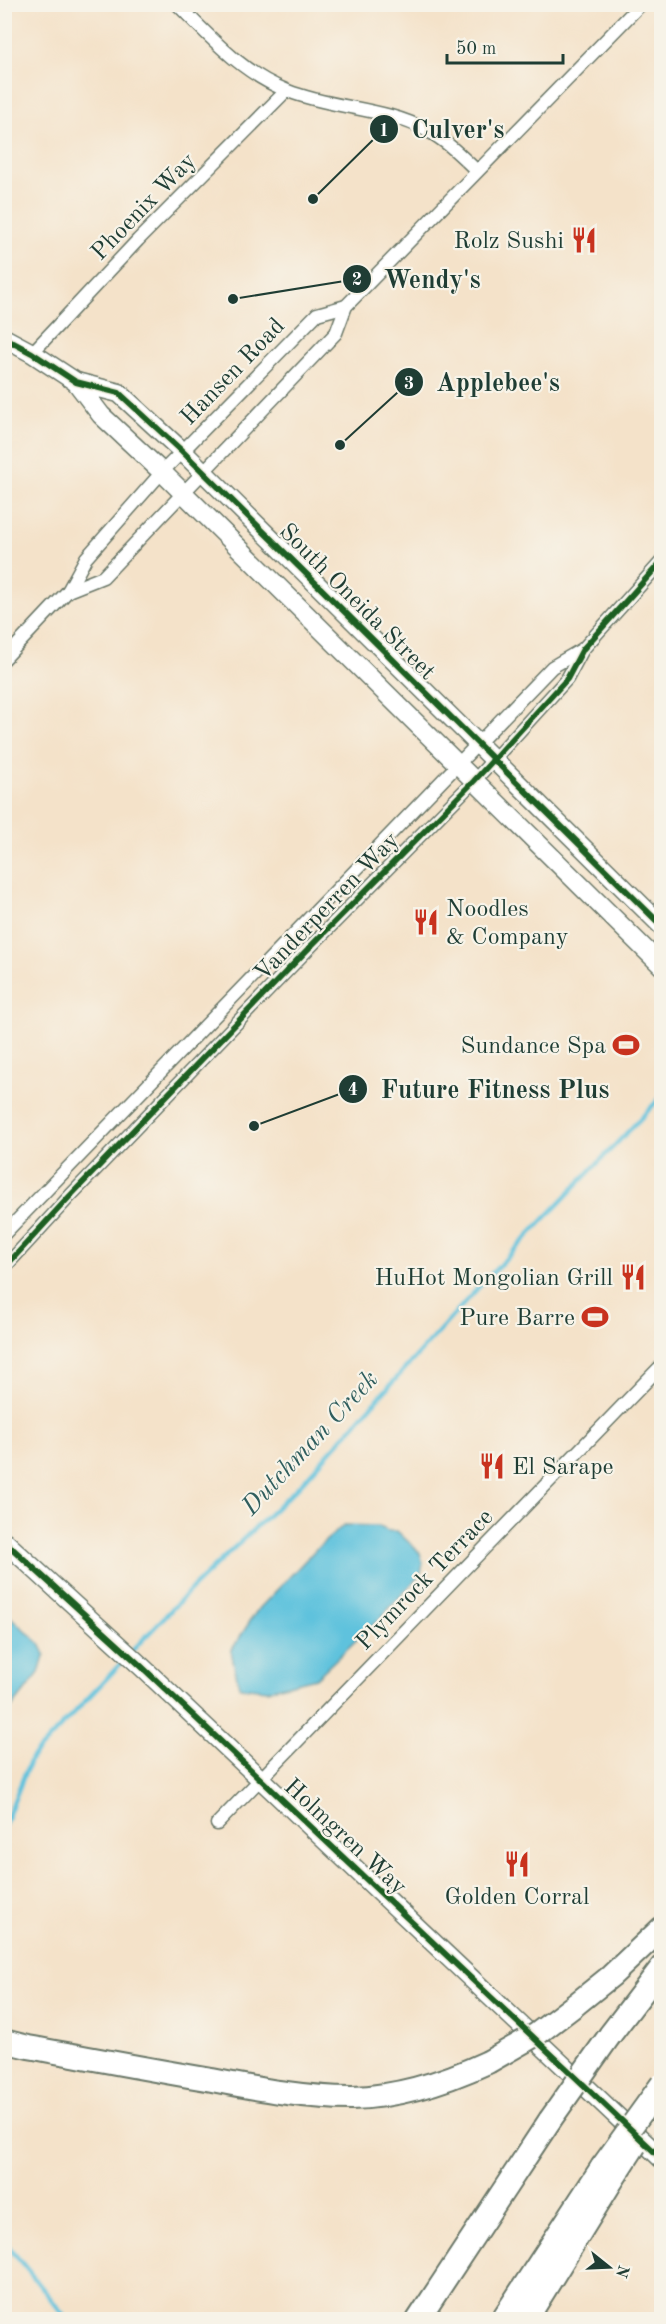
<svg xmlns="http://www.w3.org/2000/svg" width="666" height="2324" font-family="'Old Standard TT',serif">
	<style>
		.water { fill: #5fc2dd; stroke: #3f8088; stroke-width: 1.5 }
		.lines { fill: none; stroke-linecap: round; stroke-linejoin: round }
		.stream { stroke: #5fc2dd; stroke-width: 4.5 }
		.street-casing { stroke: #6a7768; stroke-width: 15 }
		.secondary-casing { stroke: #6a7768; stroke-width: 21 }
		.highway-casing { stroke: #6a7768; stroke-width: 26 }
		.street { stroke: #fff; stroke-width: 12 }
		.secondary { stroke: #fff; stroke-width: 18 }
		.highway { stroke: #fff; stroke-width: 22 }
		.highway-bridge-casing { stroke: #6a7768; stroke-width: 26; stroke-linecap: butt }
		.highway-bridge { stroke: #fff; stroke-width: 22 }
		.cycleway-casing { stroke: #f7f3e8; stroke-width: 10 }
		.cycleway { stroke: #1b5e20; stroke-width: 6 }
		.labels { text-anchor: middle; stroke-width: 4.5; stroke-linejoin: round; paint-order: stroke }
		.street-label { font-size: 24px; fill: #1f3d34; stroke: #f7f3e8 }
		.poi-label { font-size: 24px; fill: #1f3d34; stroke: #f7f3e8; text-anchor: end }
		.water-label { font-size: 26px; font-style: italic; fill: #2f5e5e; stroke: #f7f3e8 }
		.leader { fill: none; stroke: #1f3d34; stroke-width: 2 }
		.callout-dot { fill: #1f3d34; stroke: #f7f3e8; stroke-width: 2 }
		.mark-label { font-size: 18px; text-anchor: middle; font-weight: bold; fill: #fff }
		.callout-label { font-size: 26px; text-anchor: middle; font-weight: bold; fill: #1f3d34; stroke: #f7f3e8; stroke-width: 4.5; stroke-linejoin: round; paint-order: stroke }
	</style>
	<rect width="100%" height="100%" fill="#f7f3e8"/>
	<filter id="ink" filterUnits="userSpaceOnUse"><feTurbulence type="fractalNoise" baseFrequency=".0167" numOctaves="2"/><feDisplacementMap in="SourceGraphic" scale="12" xChannelSelector="R" yChannelSelector="G"/><feConvolveMatrix kernelMatrix="1 2 1 2 8 2 1 2 1" color-interpolation-filters="sRGB"/></filter>
	<filter id="wash" filterUnits="userSpaceOnUse"><feTurbulence type="fractalNoise" baseFrequency=".008" numOctaves="4" result="noise"/><feDisplacementMap in="SourceGraphic" scale="24" xChannelSelector="R" yChannelSelector="G"/><feGaussianBlur stdDeviation="1.35" result="paint"/><feColorMatrix in="noise" values="0 0 0 0 0 0 0 0 0 0 0 0 0 0 0 0 0 1.4 0 .05"/><feComposite in="paint" operator="in"/></filter>
	<g filter="url(#wash)">
		<rect width="100%" height="100%" fill="#f4e2c9"/>
		<g class="water">
			<polygon points="344,1525 378,1526 388,1531 397,1531 420,1553 423,1563 421,1574 381,1617 316,1678 267,1690 239,1687 231,1651 256,1612 316,1549"/>
			<polygon points="4,1611 40,1644 45,1654 39,1673 5,1716"/>
		</g>
		<g class="lines">
			<g class="stream">
				<polyline points="131,1652 192,1588 300,1485 477,1289 662,1096"/>
				<polyline points="4,1826 31,1758 126,1658"/>
				<polyline points="4,2241 68,2320"/>
			</g>
		</g>
	</g>
	<g filter="url(#ink)">
		<g class="lines">
			<g class="street-casing">
				<g id="street">
					<path d="M 177,4 C 210,37 243,74 288,91 C 333,109 385,107 428,131 C 447,141 462,157 477,171"/>
					<polyline points="32,353 138,240 286,91"/>
					<polyline points="68,591 103,577 336,333 346,306 641,4"/>
					<polyline points="4,659 68,591 86,558 162,472 317,314 346,306"/>
					<polyline points="4,1234 552,667 583,649"/>
					<polyline points="4,1268 70,1196 306,951 474,781 567,679 583,649 662,561"/>
					<polyline points="217,1824 662,1365"/>
				</g>
			</g>
			<g class="secondary-casing">
				<g id="secondary">
					<polyline points="4,338 32,353 76,382 119,393 182,451 662,926"/>
					<polyline points="76,382 101,415 162,472 662,966"/>
					<polyline points="4,1541 142,1667 662,2159"/>
				</g>
			</g>
			<g class="highway-casing">
				<g id="highway">
					<polyline points="575,2005 611,1976 662,1928"/>
					<polyline points="610,2035 662,1967"/>
					<path d="M 4,2041 L 28,2047 C 90,2058 151,2070 212,2080 C 258,2089 306,2098 352,2098 C 399,2097 447,2081 488,2062"/>
					<polyline points="418,2320 550,2120"/>
					<polyline points="502,2320 602,2167"/>
					<polyline points="526,2320 613,2179"/>
				</g>
			</g>
			<use href="#street" class="street"/>
			<use href="#secondary" class="secondary"/>
			<use href="#highway" class="highway"/>
			<g class="highway-bridge-casing">
				<g id="highway-bridge">
					<polyline points="488,2062 537,2034 575,2005"/>
					<polyline points="550,2120 610,2035"/>
					<polyline points="602,2167 662,2084"/>
					<polyline points="613,2179 635,2145"/>
				</g>
			</g>
			<use href="#highway-bridge" class="highway-bridge"/>
			<g class="cycleway-casing">
				<g id="cycleway">
					<polyline points="4,338 32,353 76,382 119,393 182,451 662,926"/>
					<polyline points="4,1268 70,1196 306,951 474,781 567,679 583,649 662,561"/>
					<polyline points="4,1541 142,1667 662,2159"/>
				</g>
			</g>
			<use href="#cycleway" class="cycleway"/>
		</g>
	</g>
	<defs>
		<g id="restaurant-bare" transform="scale(2.07)"><path d="M-5-6h1v4h1v-4h1v4h1v-4h1v5L-1.5 .5V6h-2V.5L-5-1ZM5-6V6H3V1.5H1.5Q1.5-4 5-6Z" fill="#c8321e" stroke="#f7f3e8" stroke-width="2.5" paint-order="stroke"/></g>
		<g id="stadium-bare" transform="scale(2.07)"><path d="M0-5a6.5 5 0 1 0 0 10a6.5 5 0 1 0 0-10ZM-3.5-1.8h7v3.6h-7Z" fill="#c8321e" stroke="#f7f3e8" stroke-width="2.5" paint-order="stroke"/></g>
	</defs>
	<g fill-rule="evenodd">
		<use href="#restaurant-bare" x="584" y="240"/>
		<use href="#restaurant-bare" x="426" y="922"/>
		<use href="#stadium-bare" x="626" y="1045"/>
		<use href="#restaurant-bare" x="633" y="1277"/>
		<use href="#stadium-bare" x="595" y="1317"/>
		<use href="#restaurant-bare" x="492" y="1466"/>
		<use href="#restaurant-bare" x="517" y="1864"/>
	</g>
	<g class="labels">
		<g class="street-label">
			<text transform="translate(143 206) rotate(-46)" y="8">Phoenix Way</text>
			<text transform="translate(232 371) rotate(-46)" y="8">Hansen Road</text>
			<text transform="translate(358 601) rotate(45)" y="8">South Oneida Street</text>
			<text transform="translate(326 906) rotate(-46)" y="8">Vanderperren Way</text>
			<text transform="translate(424 1579) rotate(-46)" y="8">Plymrock Terrace</text>
			<text transform="translate(346 1836) rotate(43)" y="8">Holmgren Way</text>
		</g>
		<g class="poi-label">
			<text x="564" y="248">Rolz Sushi</text>
			<text x="446" y="916" text-anchor="start">Noodles<tspan x="446" dy="28">&amp; Company</tspan></text>
			<text x="606" y="1053">Sundance Spa</text>
			<text x="613" y="1285">HuHot Mongolian Grill</text>
			<text x="575" y="1325">Pure Barre</text>
			<text x="512" y="1474" text-anchor="start">El Sarape</text>
			<text x="517" y="1904" text-anchor="middle">Golden Corral</text>
		</g>
		<g class="water-label">
			<text transform="translate(309 1442) rotate(-47)" y="9">Dutchman Creek</text>
		</g>
	</g>
	<path class="leader" d="M313 199L384 129M233 299L357 279M340 445L409 382M254 1126L353 1089"/>
	<g class="callout-dot">
		<circle cx="313" cy="199" r="6"/>
		<circle cx="233" cy="299" r="6"/>
		<circle cx="340" cy="445" r="6"/>
		<circle cx="254" cy="1126" r="6"/>
		<circle cx="384" cy="129" r="15"/>
		<circle cx="357" cy="279" r="15"/>
		<circle cx="409" cy="382" r="15"/>
		<circle cx="353" cy="1089" r="15"/>
	</g>
	<g class="mark-label">
		<text x="384" y="136">1</text>
		<text x="357" y="285">2</text>
		<text x="409" y="389">3</text>
		<text x="353" y="1095">4</text>
	</g>
	<g class="callout-label">
		<text x="458" y="138">Culver's</text>
		<text x="432" y="288">Wendy's</text>
		<text x="498" y="391">Applebee's</text>
		<text x="495" y="1098">Future Fitness Plus</text>
	</g>
	<rect width="666" height="2324" fill="none" stroke="#f7f3e8" stroke-width="24"/>
	<g transform="translate(609 2267) rotate(108)" stroke="#f7f3e8" stroke-width="4.5" paint-order="stroke">
	<path d="M0-4.5L10 22L0 15L-10 22Z" fill="#1f3d34"/>
	<text y="-9" font-size="16" font-weight="bold" text-anchor="middle" fill="#1f3d34">N</text>
	</g>
	<path d="M447 54v9h116v-9" fill="none" stroke="#1f3d34" stroke-width="3"/>
	<text x="456" y="54" font-size="18" fill="#1f3d34" stroke="#f7f3e8" stroke-width="4.5" paint-order="stroke">50 m</text>
</svg>
